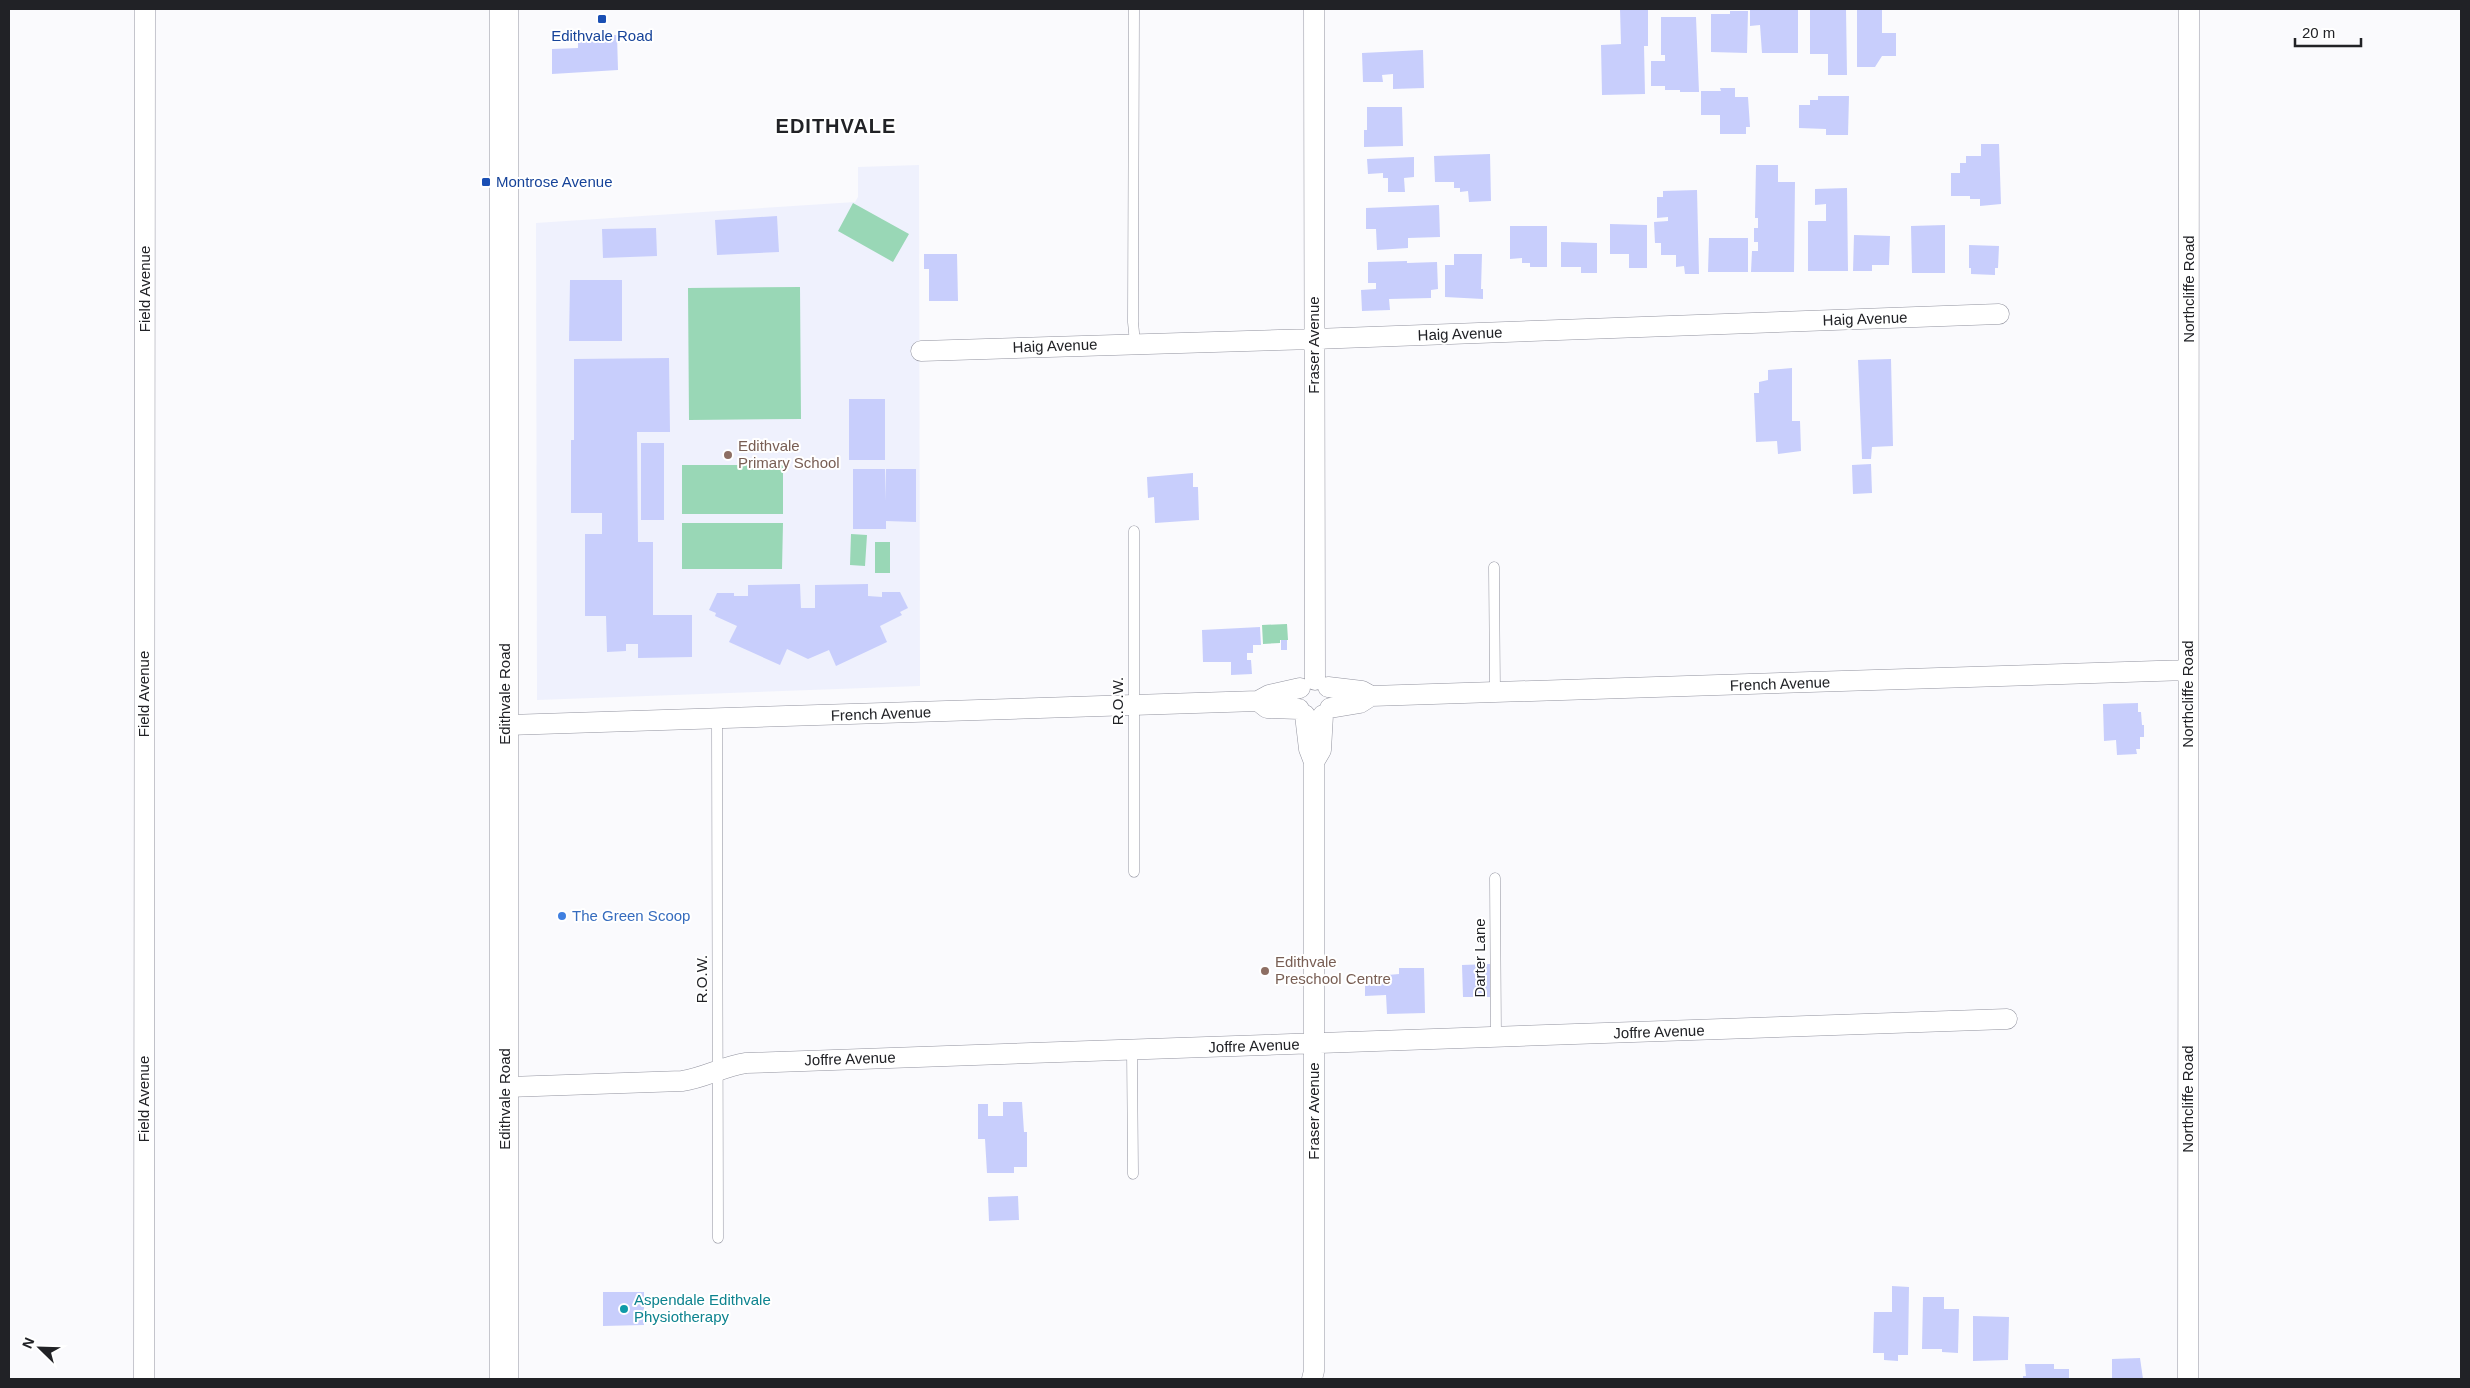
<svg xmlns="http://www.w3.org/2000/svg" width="2470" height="1388" font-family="Arial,sans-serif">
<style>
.built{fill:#eff1fd}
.green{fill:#99d7b6}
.building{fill:#c8cefc}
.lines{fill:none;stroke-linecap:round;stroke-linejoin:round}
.lane-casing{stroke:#92939f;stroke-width:11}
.street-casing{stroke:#92939f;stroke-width:21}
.highway-casing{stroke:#92939f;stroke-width:29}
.lane{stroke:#fff;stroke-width:10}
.street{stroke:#fff;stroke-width:20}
.highway{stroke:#fff;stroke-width:28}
.transit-dot{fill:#1a4fb4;stroke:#fff;stroke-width:2}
.education-dot{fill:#8d6e63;stroke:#fff;stroke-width:2}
.shop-dot{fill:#3f7fe0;stroke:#fff;stroke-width:2}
.culture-dot{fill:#0f9aa8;stroke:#fff;stroke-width:2}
.labels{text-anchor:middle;stroke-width:4;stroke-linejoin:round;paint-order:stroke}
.transit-label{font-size:15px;fill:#164399;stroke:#fff}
.street-label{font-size:15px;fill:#212226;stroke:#fff}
.education-label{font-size:15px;fill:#785e54;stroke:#fff;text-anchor:start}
.shop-label{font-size:15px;fill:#366cbe;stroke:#fff;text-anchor:start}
.culture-label{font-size:15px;fill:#0d838f;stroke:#fff;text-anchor:start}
.district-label{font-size:20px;font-weight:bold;letter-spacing:1px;fill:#212226;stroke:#fff}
</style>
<rect width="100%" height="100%" fill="#fafafd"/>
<path class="built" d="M919 165 920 686 537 700 536 223 855 202 858 197V167Z"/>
<path class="green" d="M853 203 909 234 893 262 838 231Z
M800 287 801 419 689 420 688 288Z
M682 465H783V514H682Z
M682 523H783L782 569H682Z
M851 534 867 535 865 566 850 565Z
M875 542H890V573H875Z
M1287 624 1288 640H1280V643L1263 644 1262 625Z"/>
<path class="building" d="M1620 9H1648V46H1644L1645 94 1602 95 1601 45 1621 44Z
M1750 9H1798V53H1762L1760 25 1750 26Z
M1810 9H1846L1847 75H1828V54H1810Z
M1857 9H1882V33H1896V56H1882L1875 67H1857Z
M1730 11H1748L1747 53 1711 52V14H1730Z
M1661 17H1696L1699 92H1680V90H1665V86H1651V61H1665V55H1661Z
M617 35 618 70 552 74V49L578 48V37Z
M1423 50 1424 88 1393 89V74L1382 75 1383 82H1363L1362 53Z
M1720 88H1735V97H1748L1750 127H1746V134H1720V115H1701V91H1721Z
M1818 96H1849L1848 135H1826V129L1799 128V105H1810V100H1818Z
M1367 107H1402L1403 146 1364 147V130H1367Z
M1981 144H1999L2001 204 1980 206V199H1970V196H1951V173H1960V163H1966V156H1981Z
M1490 154 1491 201 1469 202 1468 191 1460 192V188H1454V182H1435L1434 156Z
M1414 157V177L1404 178 1405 192H1388V178H1383V173L1368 174 1367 159Z
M1756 165H1778V182H1795L1794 272H1751L1752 251H1758V242H1754V228H1758V218H1755Z
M1847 188 1848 271H1808V221H1826V204L1815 205V189Z
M1697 190 1699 274H1685L1684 266 1676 267V255H1661V243H1655L1654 222 1668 221V217L1657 218V197H1663V191Z
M1439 205 1440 237 1408 238V248L1377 250 1376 229H1366V208Z
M777 216 779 252 717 255 715 220Z
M1610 224 1647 225V268H1629V254H1610Z
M1945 225V273H1912L1911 226Z
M1510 226H1547V267H1530V263H1522V258L1510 259Z
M656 228 657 256 603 258 602 229Z
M1854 235 1890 236 1889 265H1872V271H1853Z
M1709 238H1748V272H1708Z
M1561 242 1597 243V273H1581V267H1561Z
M1969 245 1999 246 1998 268H1995V275L1971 274V268H1969Z
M924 254H957L958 301H929V269H924Z
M1454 254H1482L1481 289H1483V299L1445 297V265H1454Z
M1407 261V263L1437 262 1438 289 1431 290V298L1389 299 1390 310 1362 311 1361 290 1376 289V283H1368V262Z
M570 280H622V341H569Z
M669 358 670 432H637L638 542H653V615H692V657L638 658V644H626V651L607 652 606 616H585V534H602V513H571V440H574V359Z
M1891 359 1893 446 1872 447 1871 459H1862L1858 360Z
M1792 368V421H1800L1801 451 1778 454 1777 441 1756 442 1754 393H1759V382L1768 380V370Z
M849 399H885V460H849Z
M641 443H664V520H641Z
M1871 464 1872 493 1853 494 1852 465Z
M853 469H885L886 501V469H916V522L886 521V529H853Z
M1193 473V487H1198L1199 520 1155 523 1154 497 1148 498 1147 477Z
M800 584 801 608H815V585L868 584V596L882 597V592H900L908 608 900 612 902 615 880 626 887 642 836 666 829 650 808 659 787 649 780 665 729 642 737 626 715 616 716 613 709 610 717 593H734V596H748V585Z
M1260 627 1261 645H1253V653H1247V660H1251L1252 674 1231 675V662H1203L1202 630Z
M1281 640H1287V650H1281Z
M2138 703V712H2141L2142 725H2144V737H2140V749H2136L2137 754 2117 755 2116 740 2104 741 2103 704Z
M1490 964V997H1463L1462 965Z
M1399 968H1424L1425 1013 1387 1014 1386 995 1365 996V977L1399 974Z
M1003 1102H1022L1024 1132H1027V1167H1014V1173H987L985 1139H978V1104H988V1116H1003Z
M1018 1196 1019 1220 989 1221 988 1197Z
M1892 1286 1909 1287 1908 1355H1898V1361L1884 1360V1353H1873L1874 1312H1892Z
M603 1292H644V1325L603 1326Z
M1923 1297H1944V1309H1959L1958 1353 1942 1352V1349H1922Z
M1973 1316 2009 1317 2008 1360 1973 1361Z
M2140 1358 2143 1379H2112V1359Z
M2025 1364H2054V1369H2069V1379H2023V1376H2026Z"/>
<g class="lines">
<g class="lane-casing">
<path id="lane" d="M1134 9 1133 322 1135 343
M1134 531V872
M1494 567 1495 693
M717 720 718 1238
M1495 878 1496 1038
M1132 1049 1133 1174"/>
</g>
<g class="street-casing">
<path id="street" d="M1314 9 1315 680
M921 351 1314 339 1999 314
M1328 687 1362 691 1371 696
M1258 701 1267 708 1299 709
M1330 708 1360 703 1371 696 2188 670
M1305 715 1309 749 1314 762V1371L1312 1379
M505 725 1258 701 1269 695 1300 688
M1314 762 1321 750 1323 715
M505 1087 682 1081C704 1078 724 1066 746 1063L2007 1019
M144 1379 145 9
M2188 1379 2189 9"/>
</g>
<g class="highway-casing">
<path id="highway" d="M504 9V1379"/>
</g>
<use href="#lane" class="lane"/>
<use href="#street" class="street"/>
<use href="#highway" class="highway"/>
</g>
<g class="transit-dot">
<rect x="597" y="14" width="10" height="10" rx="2.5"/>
<rect x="481" y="177" width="10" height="10" rx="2.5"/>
</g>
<g class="education-dot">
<circle cx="728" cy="455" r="5"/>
<circle cx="1265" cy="971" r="5"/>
</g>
<circle class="shop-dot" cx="562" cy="916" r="5"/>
<circle class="culture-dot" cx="624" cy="1309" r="5"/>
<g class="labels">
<g class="transit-label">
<text x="602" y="41">Edithvale Road</text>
<text x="496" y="187" text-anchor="start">Montrose Avenue</text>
</g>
<g class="street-label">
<text transform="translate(145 289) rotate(-90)" y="5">Field Avenue</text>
<text transform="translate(2189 289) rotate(-90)" y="5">Northcliffe Road</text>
<text transform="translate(1865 319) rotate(-2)" y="5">Haig Avenue</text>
<text transform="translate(1460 334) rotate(-2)" y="5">Haig Avenue</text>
<text transform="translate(1314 345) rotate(-90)" y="5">Fraser Avenue</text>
<text transform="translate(1055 346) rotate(-2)" y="5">Haig Avenue</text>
<text transform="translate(1780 684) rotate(-2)" y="5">French Avenue</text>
<text transform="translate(144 694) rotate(-90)" y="5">Field Avenue</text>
<text transform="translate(505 694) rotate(-90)" y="5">Edithvale Road</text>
<text transform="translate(2188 694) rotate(-90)" y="5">Northcliffe Road</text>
<text transform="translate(1118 701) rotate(-90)" y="5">R.O.W.</text>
<text transform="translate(881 714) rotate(-2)" y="5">French Avenue</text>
<text transform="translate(1480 958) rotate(-90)" y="5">Darter Lane</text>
<text transform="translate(702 979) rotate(-90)" y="5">R.O.W.</text>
<text transform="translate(1659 1032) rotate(-2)" y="5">Joffre Avenue</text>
<text transform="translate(1254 1046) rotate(-2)" y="5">Joffre Avenue</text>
<text transform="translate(850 1059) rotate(-2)" y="5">Joffre Avenue</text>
<text transform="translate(144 1099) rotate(-90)" y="5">Field Avenue</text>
<text transform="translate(505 1099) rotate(-90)" y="5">Edithvale Road</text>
<text transform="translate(2188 1099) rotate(-90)" y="5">Northcliffe Road</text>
<text transform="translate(1314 1111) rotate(-90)" y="5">Fraser Avenue</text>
</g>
<g class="education-label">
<text x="738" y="451">Edithvale<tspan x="738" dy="17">Primary School</tspan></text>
<text x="1275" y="967">Edithvale<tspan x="1275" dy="17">Preschool Centre</tspan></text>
</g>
<g class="shop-label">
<text x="572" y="921">The Green Scoop</text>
</g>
<g class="culture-label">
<text x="634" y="1305">Aspendale Edithvale<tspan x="634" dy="17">Physiotherapy</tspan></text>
</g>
<g class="district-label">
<text x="836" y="133">EDITHVALE</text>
</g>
</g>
<rect width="2470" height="1388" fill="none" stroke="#212226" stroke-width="20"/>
<g transform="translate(40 1348) rotate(293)" stroke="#ffffff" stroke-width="4" paint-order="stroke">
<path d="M0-4L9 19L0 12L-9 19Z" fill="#212226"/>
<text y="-8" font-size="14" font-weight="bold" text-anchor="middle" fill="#212226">N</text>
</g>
<path d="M2295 38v8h66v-8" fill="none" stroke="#212226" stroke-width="2.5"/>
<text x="2302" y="38" font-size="15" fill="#212226" stroke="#ffffff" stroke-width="4" paint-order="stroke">20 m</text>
</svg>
